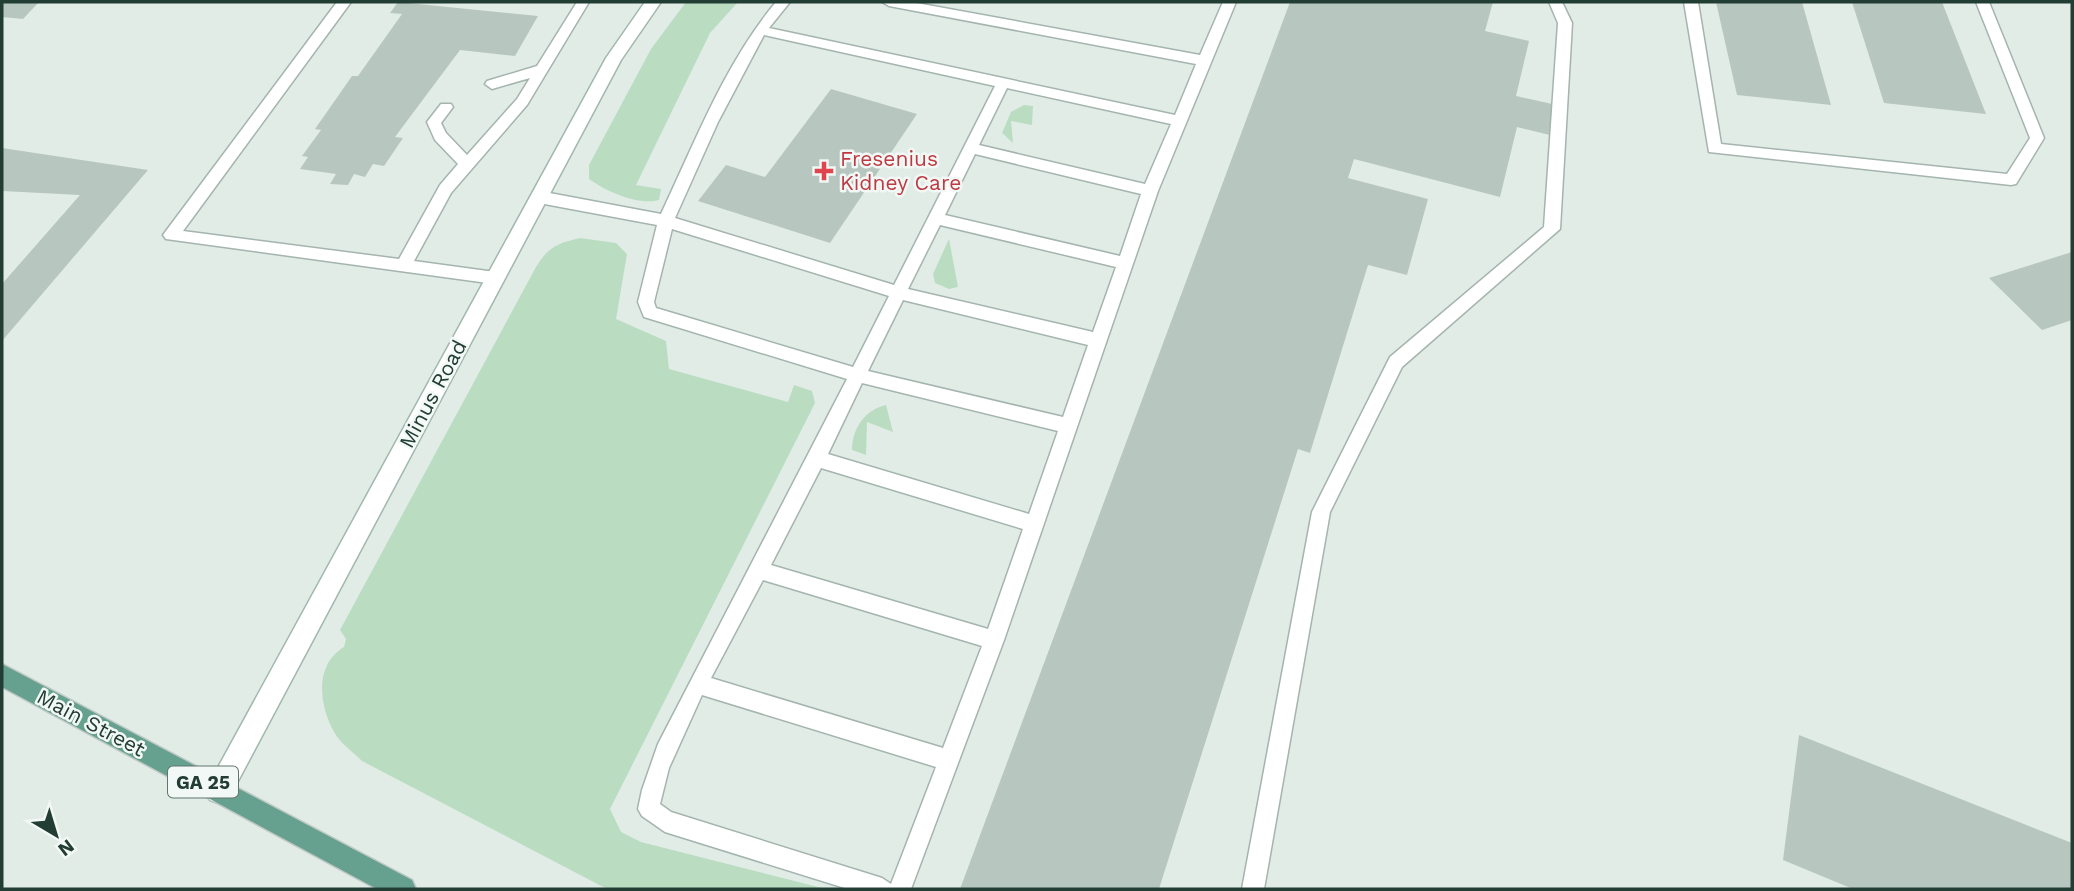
<svg xmlns="http://www.w3.org/2000/svg" width="2074" height="891" font-family="'Work Sans',sans-serif">
<style>
.green{fill:#baddc2}
.building{fill:#b7c7bf}
.lines{fill:none;stroke-linecap:round;stroke-linejoin:round}
.lane-casing{stroke:#a4b4ae;stroke-width:3}
.secondary-casing{stroke:#a0b8ae;stroke-width:3}
.primary-casing{stroke:#c1c9c6;stroke-width:3}
.lane{fill:#fff;fill-rule:evenodd}
.secondary{fill:#fff;fill-rule:evenodd}
.primary{fill:#66a18f;fill-rule:evenodd}
.health-dot{fill:#e0444e;stroke:#f2f8f5;stroke-width:2.5}
.labels{text-anchor:middle;stroke-width:5;stroke-linejoin:round;paint-order:stroke}
.shield{fill:#f2f8f5;stroke:#60756e;stroke-width:2}
.shield-label{font-size:19px;font-weight:bold;fill:#223d34}
.health-label{font-size:21px;fill:#be3a42;stroke:#f2f8f5;text-anchor:start}
.street-label{font-size:21px;fill:#223d34;stroke:#f2f8f5}
</style>
<rect width="100%" height="100%" fill="#e1ece7"/>
<path class="green" d="M686 2H738L710 33 636 185 661 189 659 200C639 206 605 191 589 179V165L651 49Z
M1024 105 1033 106 1032 125 1011 121 1013 143 1002 133 1011 112Z
M580 238 616 243 627 254 616 319 666 341 669 369 788 402 794 385 812 391 815 403 610 809 621 832 641 842 826 889H607L362 761C353 752 340 743 334 732 319 705 314 665 344 647L346 639 340 630 536 267C548 247 558 243 580 238Z
M949 239 958 287 949 289 935 283 933 274Z
M886 405 893 432 867 422 866 455 852 450C852 428 866 409 886 405Z"/>
<path class="building" d="M2 2H39L23 19 2 17Z
M398 2 538 16 515 56 460 50 395 137 403 138 384 166 373 164 365 177 354 174 348 185 330 184 336 174 300 169 308 157 302 156 321 130 315 129 352 76H358L402 14 390 13Z
M1290 2H1493L1485 31 1529 41 1516 96 1557 105 1550 135 1517 127 1500 197 1354 159 1348 178 1428 199 1407 275 1368 265 1310 453 1298 449 1159 889H960Z
M1716 2H1802L1831 105 1737 95Z
M1852 2H1942L1986 114 1884 103Z
M831 89 917 114 830 243 698 201 726 165 765 177Z
M2 148 148 170 2 341V284L80 195 2 191Z
M2072 252V320L2042 330 1989 278Z
M1799 735 2072 843V889H1853L1783 860Z"/>
<g class="lines">
<g class="lane-casing">
<path id="lane" d="M337 2H351L183 231 399 259 440 185 458 164 435 140 427 122 441 104H451L453 107 441 123 446 133 467 155 517 99 530 78 492 89 485 84 487 81 537 66 577 2H589L527 105 451 193 414 261 495 272 503 278 501 282 495 284 166 239 163 235 166 231Z
M776 2H790L769 28 1175 115 1196 64 889 6 882 2H911L1200 55 1223 2H1236L1158 191 1004 640 911 889H848L665 832 642 816 638 809 642 790 658 744 847 379 644 317 638 302 657 225 539 203 531 197 539 191 661 214C695 142 725 63 776 2ZM764 35 995 86 894 285 675 218 718 122ZM1007 88 1171 124 1145 184 979 145ZM975 154 1141 194 1120 256 945 215ZM940 225 1116 267 1093 332 908 289ZM672 229 889 296 853 367 656 308 654 302ZM903 300 1088 345 1063 417 868 371ZM862 383 1058 431 1029 514 828 454ZM821 468 1023 529 988 629 771 565ZM763 580 982 646 943 748 711 678ZM702 695 936 767 891 884 882 878 671 812 660 804 669 768Z
M1549 2H1562L1572 23 1560 229 1402 367 1330 512 1264 889H1242L1312 512 1390 357 1544 227 1558 23Z
M1684 2H1698L1721 144 2007 174 2030 138 1976 2H1989L2044 138 2016 184 2011 185 1709 152Z"/>
</g>
<g class="secondary-casing">
<path id="secondary" d="M645 2H661L621 60 228 800 219 803 210 800 207 791 210 782 606 58Z"/>
</g>
<g class="primary-casing">
<path id="primary" d="M2 664 412 880 416 889H377L2 687Z"/>
</g>
<use href="#lane" class="lane"/>
<use href="#secondary" class="secondary"/>
<use href="#primary" class="primary"/>
</g>
<path class="health-dot" d="M820.5 160.5h7v7h7v7h-7v7h-7v-7h-7v-7h7z"/>
<g class="labels">
<rect class="shield" x="168" y="766.5" width="70" height="31" rx="5"/>
<g class="shield-label">
<text x="203" y="789">GA 25</text>
</g>
<g class="health-label">
<text x="840" y="166">Fresenius<tspan x="840" dy="24">Kidney Care</tspan></text>
</g>
<g class="street-label">
<text transform="translate(433 394) rotate(-62)" y="7">Minus Road</text>
<text transform="translate(91 723) rotate(28)" y="7">Main Street</text>
</g>
</g>
<rect width="2074" height="891" fill="none" stroke="#223d34" stroke-width="7"/>
<g transform="translate(56 835) rotate(142)" stroke="#f2f8f5" stroke-width="5" paint-order="stroke">
<path d="M0-5L12 26L0 18L-12 26Z" fill="#223d34"/>
<text y="-10" font-size="19" font-weight="bold" text-anchor="middle" fill="#223d34">N</text>
</g>
</svg>
